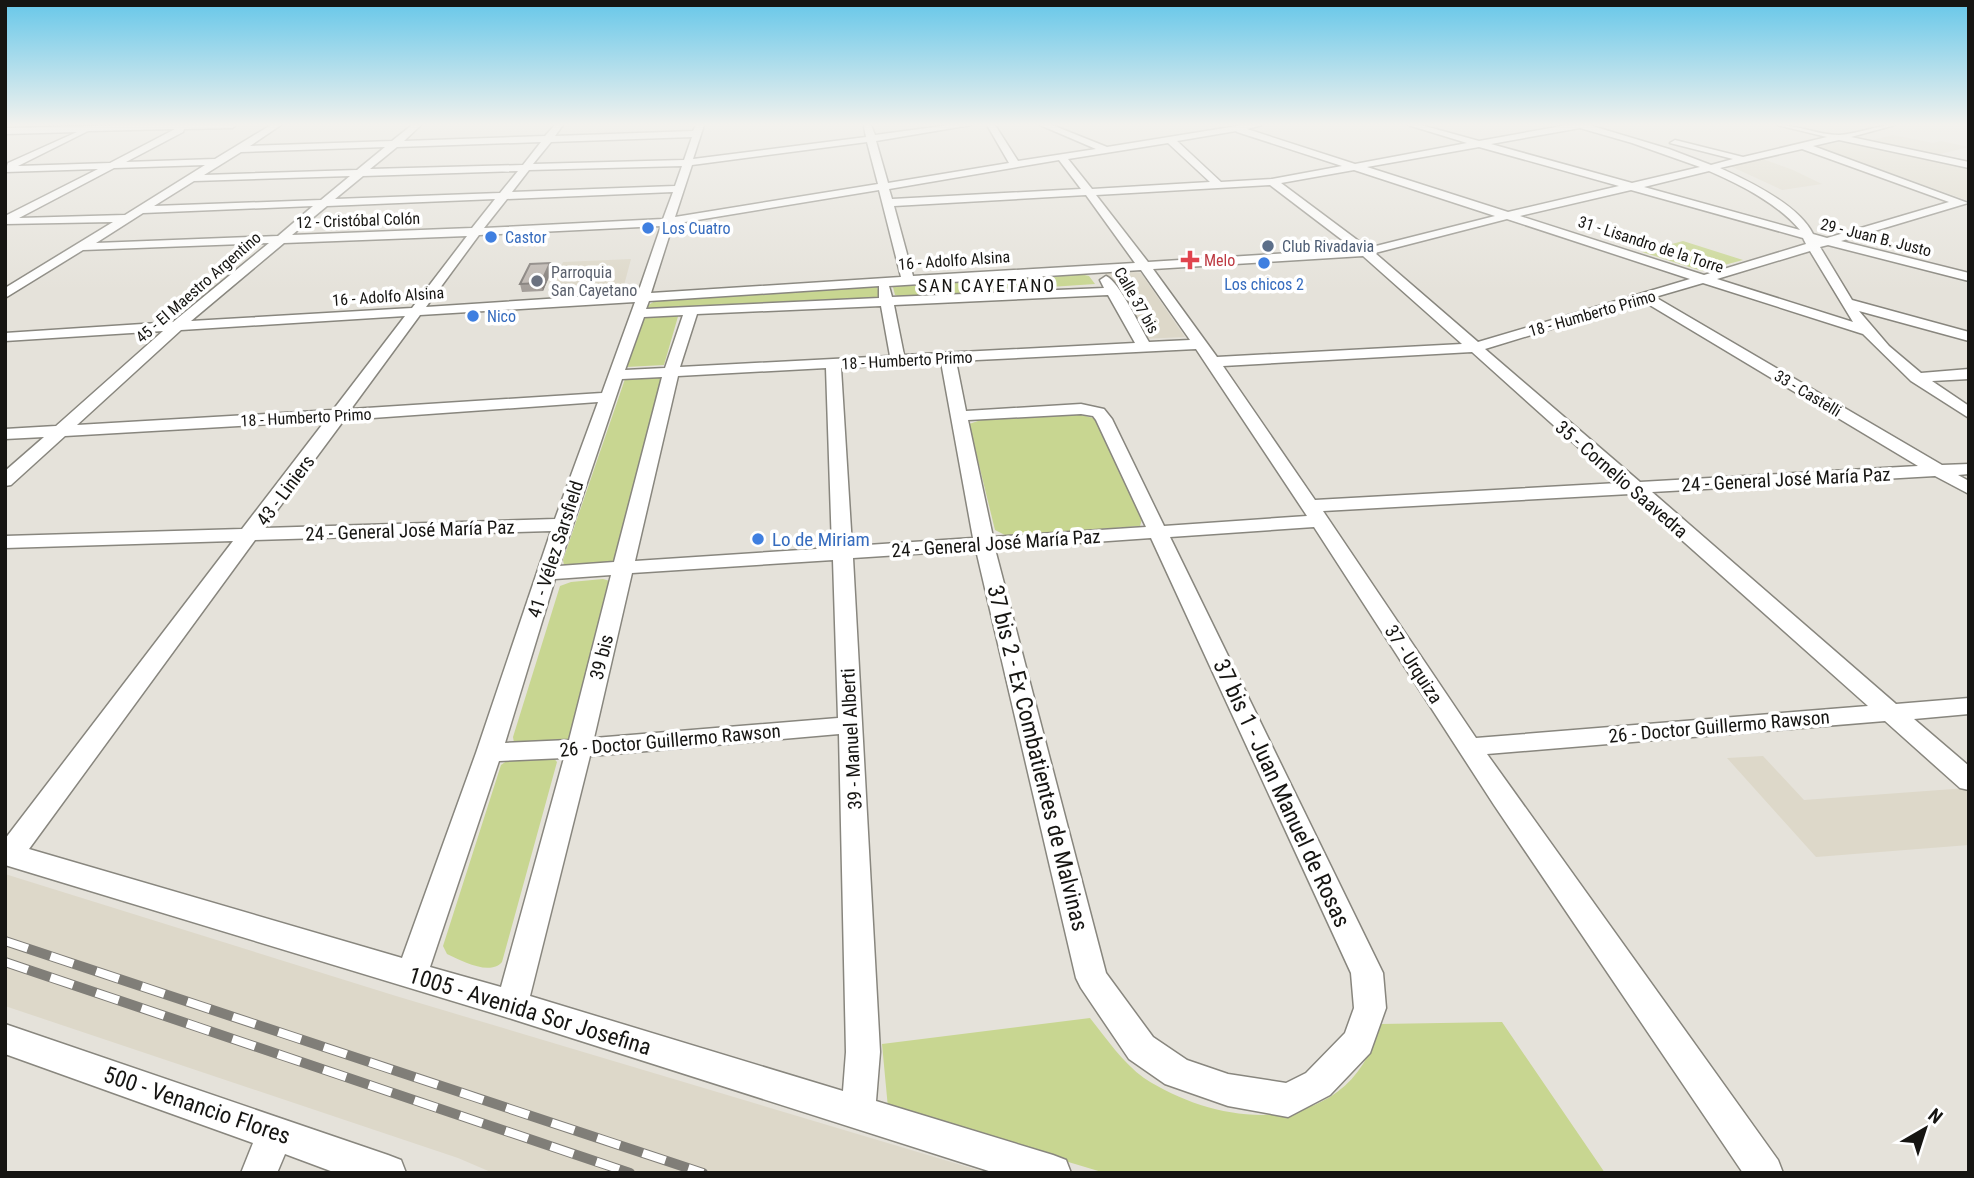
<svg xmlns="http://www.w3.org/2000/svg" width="1974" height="1178" font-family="'Roboto Condensed',sans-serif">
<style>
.built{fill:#ddd8c9}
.green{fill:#c8d691}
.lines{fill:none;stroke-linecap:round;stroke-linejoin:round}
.minor-casing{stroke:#88867e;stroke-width:3}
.minor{fill:#fff;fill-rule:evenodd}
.rail-casing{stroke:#807e78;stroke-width:10}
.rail{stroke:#fff;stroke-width:8;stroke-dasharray:24;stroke-linecap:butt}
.wall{fill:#a49e99}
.shaded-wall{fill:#86817d}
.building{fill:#bfb8b2;stroke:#86817d;stroke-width:2}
.shop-dot{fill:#3f7fe0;stroke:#fff;stroke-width:2.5}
.service-dot{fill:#5c6f8a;stroke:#fff;stroke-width:2.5}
.health-dot{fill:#e0444e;stroke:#fff;stroke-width:2.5}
.worship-dot{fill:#6b7280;stroke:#fff;stroke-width:2.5}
.labels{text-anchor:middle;stroke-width:7;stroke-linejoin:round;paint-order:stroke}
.far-street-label{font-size:16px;fill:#161512;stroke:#fff}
.far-shop-label{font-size:16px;fill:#366cbe;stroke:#fff;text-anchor:start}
.far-service-label{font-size:16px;fill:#4e5e75;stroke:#fff;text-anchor:start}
.far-health-label{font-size:16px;fill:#be3a42;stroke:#fff;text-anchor:start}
.far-worship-label{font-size:16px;fill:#5b616d;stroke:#fff;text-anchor:start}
.far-neighbourhood-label{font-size:18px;letter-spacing:2px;fill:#161512;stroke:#fff}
.street-label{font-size:19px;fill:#161512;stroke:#fff}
.shop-label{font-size:19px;fill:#366cbe;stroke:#fff;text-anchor:start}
.near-street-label{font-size:23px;fill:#161512;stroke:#fff}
</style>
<rect width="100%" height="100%" fill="#e5e2da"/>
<path class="built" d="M1893 135 1933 143 1941 141 1969 147 1936 155 1868 141Z
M1847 140 1969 167V201L1817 147Z
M1760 158 1793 170 1822 184 1782 190 1728 165Z
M631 259 623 289 550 293 563 262Z
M1135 272 1141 273 1185 337 1142 339 1105 273Z
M1763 756 1804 800 1967 788 1969 845 1816 857 1727 758Z
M5 874 396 996 988 1173H493L458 1158 5 1006Z"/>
<path class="green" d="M1683 241 1743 260 1702 271 1642 252Z
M1080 274 1089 276 1095 284 901 297 895 295 893 287 900 284Z
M870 286 877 287 880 297 650 309 645 307 655 301Z
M679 313 664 365 626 367 642 315Z
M663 376 614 564 568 567 564 565 563 560 625 379Z
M1077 414 1097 419 1143 516 1140 526 1007 536 995 530 969 424 981 420Z
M603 579 610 581 569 741 514 743 513 737 560 586 571 582Z
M552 756 557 762 502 962C490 976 462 961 447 954L443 946 501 765 508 760Z
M1090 1018C1106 1038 1123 1063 1144 1078 1225 1131 1351 1138 1380 1024L1502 1022 1605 1173H1105L888 1108 882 1044Z"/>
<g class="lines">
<g class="minor-casing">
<path id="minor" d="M137 125H236L232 128 184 129 183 132 126 162 215 159 271 125H281L250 146 392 141 412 125H421L404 141 545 136 555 125H563L555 136 693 131 696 125H704L693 159 866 137 864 127 866 125H871L875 135 949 125H971L876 141 888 183 1009 163 987 125H995L1018 161 1096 149 1040 125H1052L1107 147 1243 125H1262L1247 129 1355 164 1467 143 1408 125H1421L1479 141 1567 125H1589L1669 149 1711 165 1733 159 1670 143 1675 140 1743 157 1827 137 1777 125C1798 125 1818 135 1839 135 1858 134 1876 125 1895 125L1851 137 1969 162V168L1839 140 1813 146 1968 203 1841 241 1969 273V281L1828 245 1820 247 1852 300 1969 332V341L1859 311 1889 346 1921 373 1969 369V379L1932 381 1969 406V418L1911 381 1863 334 1703 283 1655 297 1942 465 1969 464V474L1958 475 1969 481V494L1935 476 1652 492 1896 704 1969 698V714L1914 719 1969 766V790L1960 788 1885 721 1487 754 1778 1160 1783 1173H1743L1494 805 1314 527 1170 537 1383 973 1386 1008 1370 1053 1330 1095 1288 1117 1228 1106 1165 1084 1129 1059 1081 988 1076 978 976 550 853 558 880 1052 876 1101 1053 1155 1066 1160 1071 1173H995L512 1019 5 865V839L233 541 5 548V536L242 529 325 421 65 436 11 485 5 486V471L44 437 5 439V429L56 426 163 331 5 341V333L173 322 269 243 83 250 5 298V288L113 222 5 224V216L98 169 5 172 8 163 77 132 5 134V128ZM1580 128 1632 143 1700 167 1632 183 1491 144ZM175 129 110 163 18 166 88 131ZM1236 131 1237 132 1342 166 1272 179 1221 182 1177 141ZM692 137 684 160 533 164 551 142ZM541 142 523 165 370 169 397 147ZM867 142 878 184 675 217 692 165ZM1168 143 1210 182 1092 189 1068 159ZM385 147 357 170 204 175 241 152ZM1479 147 1619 186 1508 212 1367 167ZM1802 149 1949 202 1827 238 1813 234C1799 205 1749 181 1720 168ZM1059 160 1081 189 892 199 889 189ZM205 165 125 215 19 218 114 168ZM682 166 675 186 512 192 529 170ZM1354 170 1495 216 1368 248 1281 183ZM518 171 500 193 335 199 363 176ZM1709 171C1741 185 1777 203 1800 230L1644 187ZM350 176 321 200 154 206 194 181ZM1270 185 1354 249 1148 262 1096 195ZM879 190 901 277 651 293 673 224ZM1631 190 1803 238 1806 244 1704 275 1520 216ZM673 192 663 219 484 228 507 199ZM1086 195 1135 263 913 276 894 206ZM495 199 472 228 292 235 327 206ZM313 206 278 236 96 243 143 213ZM1507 219 1690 279 1478 342 1375 253ZM661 226 638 293 426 307 479 235ZM467 236 412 308 191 321 284 243ZM1810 251 1853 322 1717 279ZM1363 256 1462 344 1217 357 1153 269ZM1141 270 1190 340 1149 342C1140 327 1119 281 1106 276L1100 280 1104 288 892 297 889 286ZM879 286V298L646 309 649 301ZM1108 295 1135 343 904 355 894 305ZM1643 301 1918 466 1640 482 1485 349ZM635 302 602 393 351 409 420 315ZM881 306 890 356 680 367 697 314ZM683 315 665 368 625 370 644 317ZM405 316 333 410 77 425 181 330ZM1196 349 1307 516 1164 526 1112 419 1104 409 1081 404 966 411 956 361ZM1472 352 1618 483 1315 500 1223 366ZM941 362 973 538 852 546 841 368ZM826 368 832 548 635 561 678 376ZM662 377 614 562 559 566 622 379ZM598 402 555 519 264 528 344 420ZM1081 414 1093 416 1096 420 1146 527 993 537 968 420ZM1630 494 1868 706 1476 738 1323 511ZM551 531 476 753 402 958 29 849 255 540ZM1151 538 1351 973 1354 1008 1345 1033 1306 1073 1286 1083 1228 1074 1187 1060 1153 1037 1106 973 995 549ZM833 560 838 718 594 738 632 573ZM611 575 569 740 505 743 555 579ZM839 734 846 1052 843 1091 530 996 590 756ZM564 758 501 987 430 967 499 761Z
M5 1024 388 1155 401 1160 406 1173H336L285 1154 277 1173H241L253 1143 5 1054Z"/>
</g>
<use href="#minor" class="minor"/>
<g class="rail-casing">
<path id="rail" d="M5 941 703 1173
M5 962 630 1173"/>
</g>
<use href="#rail" class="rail"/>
</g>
<path class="wall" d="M550 263 552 270 543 291 522 292 520 284Z"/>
<path class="shaded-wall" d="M550 263 552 270 543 291 541 283Z"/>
<path class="building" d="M550 263 541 283 520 284 530 264Z"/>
<linearGradient id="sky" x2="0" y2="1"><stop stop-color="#66c7e9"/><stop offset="0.43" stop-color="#f3f2ee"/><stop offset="1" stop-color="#f3f2ee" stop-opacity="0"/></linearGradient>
<rect width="1974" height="290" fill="url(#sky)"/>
<g class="shop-dot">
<circle cx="648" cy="228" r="7"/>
<circle cx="491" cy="237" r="7"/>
<circle cx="1264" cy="263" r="7"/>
<circle cx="473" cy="316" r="7"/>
<circle cx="758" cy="539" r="7"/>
</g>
<circle class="service-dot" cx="1268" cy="246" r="7"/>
<path class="health-dot" d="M1186.5 249.5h7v7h7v7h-7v7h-7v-7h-7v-7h7z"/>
<circle class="worship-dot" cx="537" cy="281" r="7"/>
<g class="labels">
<g class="far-street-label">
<text transform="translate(358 220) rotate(-2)" y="6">12 - Cristóbal Colón</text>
<text transform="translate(1876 237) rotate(14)" y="6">29 - Juan B. Justo</text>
<text transform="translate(1651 244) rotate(18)" y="6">31 - Lisandro de la Torre</text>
<text transform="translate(954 260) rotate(-4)" y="6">16 - Adolfo Alsina</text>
<text transform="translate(198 287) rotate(-41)" y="6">45 - El Maestro Argentino</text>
<text transform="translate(388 296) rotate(-4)" y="6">16 - Adolfo Alsina</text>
<text transform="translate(1137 300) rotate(60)" y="6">Calle 37 bis</text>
<text transform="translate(1592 313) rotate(-16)" y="6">18 - Humberto Primo</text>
<text transform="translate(907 360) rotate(-3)" y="6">18 - Humberto Primo</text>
<text transform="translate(1808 393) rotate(31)" y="6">33 - Castelli</text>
<text transform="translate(306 417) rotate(-3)" y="6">18 - Humberto Primo</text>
</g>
<g class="far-shop-label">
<text x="662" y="234">Los Cuatro</text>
<text x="505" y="243">Castor</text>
<text x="1264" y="290" text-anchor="middle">Los chicos 2</text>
<text x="487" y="322">Nico</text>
</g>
<g class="far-service-label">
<text x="1282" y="252">Club Rivadavia</text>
</g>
<g class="far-health-label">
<text x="1204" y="266">Melo</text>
</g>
<g class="far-worship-label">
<text x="551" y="278">Parroquia<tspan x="551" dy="18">San Cayetano</tspan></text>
</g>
<g class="far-neighbourhood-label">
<text x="987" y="292">SAN CAYETANO</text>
</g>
<g class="street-label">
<text transform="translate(1622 479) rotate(41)" y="7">35 - Cornelio Saavedra</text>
<text transform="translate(1786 479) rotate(-3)" y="7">24 - General José María Paz</text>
<text transform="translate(285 490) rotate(-53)" y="7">43 - Liniers</text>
<text transform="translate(410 530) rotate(-2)" y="7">24 - General José María Paz</text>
<text transform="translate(996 543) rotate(-4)" y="7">24 - General José María Paz</text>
<text transform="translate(555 549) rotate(-72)" y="7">41 - Vélez Sarsfield</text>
<text transform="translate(601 657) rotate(-76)" y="7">39 bis</text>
<text transform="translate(1414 664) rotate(57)" y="7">37 - Urquiza</text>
<text transform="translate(1719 726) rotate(-5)" y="7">26 - Doctor Guillermo Rawson</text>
<text transform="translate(851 739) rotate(-93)" y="7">39 - Manuel Alberti</text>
<text transform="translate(670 740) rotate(-5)" y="7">26 - Doctor Guillermo Rawson</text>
</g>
<g class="shop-label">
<text x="772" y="546">Lo de Miriam</text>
</g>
<g class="near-street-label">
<text transform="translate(1038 758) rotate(76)" y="8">37 bis 2 - Ex Combatientes de Malvinas</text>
<text transform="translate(1282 793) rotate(65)" y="8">37 bis 1 - Juan Manuel de Rosas</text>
<text transform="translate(530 1011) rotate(17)" y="8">1005 - Avenida Sor Josefina</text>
<text transform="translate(197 1105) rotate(19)" y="8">500 - Venancio Flores</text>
</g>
</g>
<rect width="1974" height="1178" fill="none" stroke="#161512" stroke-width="14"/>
<g transform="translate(1925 1129) rotate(39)" stroke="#ffffff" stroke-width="5" paint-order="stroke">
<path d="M0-5L12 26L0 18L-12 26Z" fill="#161512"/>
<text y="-10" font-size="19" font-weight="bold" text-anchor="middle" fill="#161512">N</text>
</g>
</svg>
